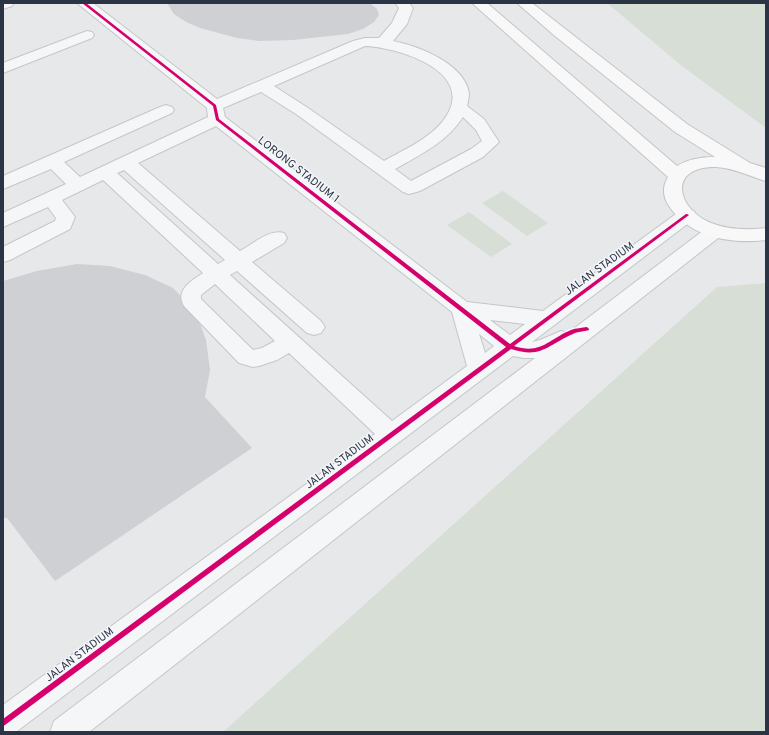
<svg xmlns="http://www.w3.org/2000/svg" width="769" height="735" font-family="Overpass,sans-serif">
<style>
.green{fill:#d6ded6}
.building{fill:#ced0d3}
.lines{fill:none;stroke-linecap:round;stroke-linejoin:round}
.minor-casing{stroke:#c4c6c8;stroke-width:2}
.major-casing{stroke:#c2c5c8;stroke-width:2}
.minor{fill:#f5f6f7;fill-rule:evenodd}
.major{fill:#f8f8f8;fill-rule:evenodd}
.cycleway-casing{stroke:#f4f6f9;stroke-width:3}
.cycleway{fill:#d6006c;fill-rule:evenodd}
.labels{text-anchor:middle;stroke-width:3;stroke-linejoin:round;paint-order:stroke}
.street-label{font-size:11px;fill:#2b3445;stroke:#f4f6f9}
</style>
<rect width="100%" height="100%" fill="#e6e8ea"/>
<path class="green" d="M607 3H766V128L682 66Z
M503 191 548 223 527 236 482 203Z
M469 212 512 244 491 257 447 225Z
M766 283V732H223L717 287Z"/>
<path class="building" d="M167 3H370L377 9 379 15 374 22 363 29 348 34 293 40 259 41 237 38 200 28 186 22 174 14Z
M77 264 110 266 145 275 173 288 196 312 206 340 210 370 205 397 252 448 55 581 7 518H3V281L37 271Z"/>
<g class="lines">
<g class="minor-casing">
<path id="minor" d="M3 3H14L12 6 3 9Z
M77 3H93L217 99 353 41 365 38H379L392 23 399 8 395 3H409L413 8 407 24 393 41C418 46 464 63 469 93 469 97 468 102 467 106L484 119 499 142 483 157 420 191 409 194 403 192 296 114 261 92 223 108 225 117 467 302 543 311 680 211 687 209 694 211 696 215 694 219 532 342 540 340 561 331 568 333 708 227 715 225 722 227 724 231 722 235 89 732H50L54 721 535 358H523L513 356 16 732H3V705L375 434 289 353 277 360 259 366 253 367 239 363 184 306C175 290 191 281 203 273L103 180 62 200 75 217 70 229 10 260 3 262V247L55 221 56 218 48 207 3 227V213L66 184 51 169 3 189V176L160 107 166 105 172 107 174 110 172 113 64 162 80 177 208 117 207 108ZM365 46C396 47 474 70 447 115 434 137 405 149 384 161L308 108 274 86ZM463 117 476 130 482 141 471 149 411 181 395 169C420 155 447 142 463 117ZM216 126 452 312 467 366 392 421 230 275 237 271 307 333 314 335 321 333 325 327 321 321 252 262 284 243 287 238 284 233C269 229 253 244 240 251L138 163ZM124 170 225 260 218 264 117 173ZM215 284 275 341 262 348 253 350 201 299V295ZM490 320 525 324 510 335ZM479 334 494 346 485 353Z
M87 31 92 32 94 35 92 38 3 73V63Z"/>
</g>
<g class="major-casing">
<path id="major" d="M472 3H487L677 166C688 159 702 157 715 157L675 132 555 36 517 3H532L687 124 750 163 766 168V181C749 176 734 168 716 167 668 166 675 208 711 223 729 230 748 230 766 228V240C731 244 690 238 669 206 663 197 662 187 668 177Z"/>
</g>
<use href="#minor" class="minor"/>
<use href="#major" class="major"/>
<g class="cycleway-casing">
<path id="cycleway" d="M82 3H86L216 105 219 119 510 344 686 214H687L689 215 514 346C541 355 549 339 571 330 576 328 582 328 587 327L589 329V330C584 332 578 331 573 334 547 345 542 359 511 349L5 725 3 726V719L506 347 216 120 213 106Z"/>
</g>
<use href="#cycleway" class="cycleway"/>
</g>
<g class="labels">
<g class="street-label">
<text transform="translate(299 169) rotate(38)" y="4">LORONG STADIUM 1</text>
<text transform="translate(599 268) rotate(-36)" y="4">JALAN STADIUM</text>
<text transform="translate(339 461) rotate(-37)" y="4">JALAN STADIUM</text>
<text transform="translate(79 654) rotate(-37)" y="4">JALAN STADIUM</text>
</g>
</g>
<rect width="769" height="735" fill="none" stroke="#2b3445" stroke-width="8"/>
</svg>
